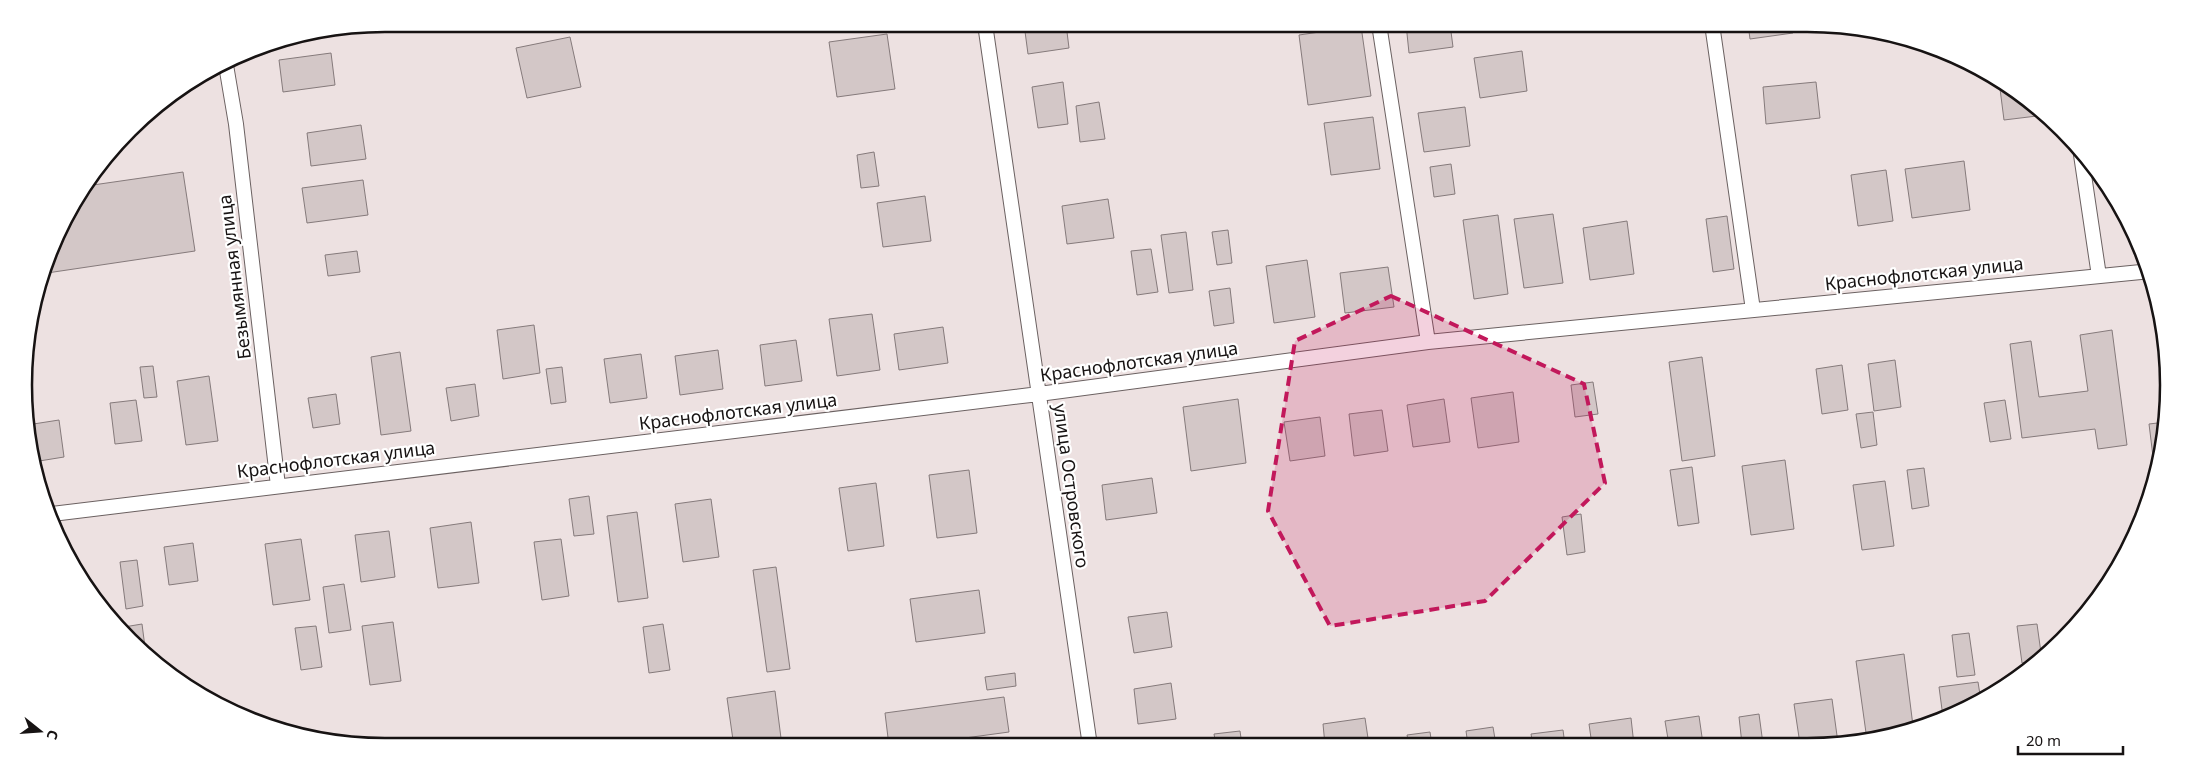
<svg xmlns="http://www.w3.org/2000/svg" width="2193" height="771" font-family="'Noto Sans',sans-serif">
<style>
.building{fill:#d3c7c7;stroke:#857a7b}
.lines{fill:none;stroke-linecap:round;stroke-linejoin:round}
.lane-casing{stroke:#6b6161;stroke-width:16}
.lane{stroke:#fff;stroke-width:14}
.marked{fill:#c2185b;fill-opacity:0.2;stroke:#c2185b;stroke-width:4;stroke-dasharray:10 6;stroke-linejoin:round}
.labels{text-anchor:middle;stroke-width:4.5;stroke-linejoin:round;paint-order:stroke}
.street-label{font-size:18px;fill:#171313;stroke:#fff}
.rim{fill:none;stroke:#171313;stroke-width:2.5}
</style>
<rect width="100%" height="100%" fill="#ede1e1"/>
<path class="building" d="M1024 24H1066L1069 48 1028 54Z
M1406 24H1450L1453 47 1409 53Z
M1748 24H1792L1793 33 1750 39Z
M1361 26 1371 96 1308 105 1299 35Z
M887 34 895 89 837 97 829 42Z
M570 37 581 87 527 98 516 48Z
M1522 51 1527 91 1480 98 1474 58Z
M331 53 335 85 283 92 279 60Z
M1999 81 2027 98 2045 115 2004 120Z
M1063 82 1068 124 1038 128 1032 87Z
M1816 82 1820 118 1766 124 1763 87Z
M1099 102 1105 139 1080 142 1076 106Z
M1465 107 1470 146 1424 152 1418 113Z
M1373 117 1380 169 1331 175 1324 123Z
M361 125 366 159 311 166 307 133Z
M874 152 879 186 861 188 857 155Z
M1964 161 1970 210 1912 218 1905 169Z
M1451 164 1455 194 1434 197 1430 167Z
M1886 170 1893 221 1858 226 1851 175Z
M183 172 195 251 47 273 61 225 86 186Z
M363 180 368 215 307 223 302 188Z
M925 196 931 241 883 247 877 203Z
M1108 199 1114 238 1067 244 1062 206Z
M1553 214 1563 283 1524 288 1514 219Z
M1498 215 1508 294 1474 299 1463 220Z
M1727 216 1734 269 1713 272 1706 219Z
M1627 221 1634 274 1590 280 1583 228Z
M1228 230 1232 263 1217 265 1212 232Z
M1186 232 1193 290 1169 293 1161 235Z
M1151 249 1158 292 1137 295 1131 251Z
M357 251 360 272 328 276 325 255Z
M1307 260 1315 317 1274 323 1266 266Z
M1388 267 1394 307 1345 313 1340 273Z
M1230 288 1234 323 1214 326 1209 291Z
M872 314 880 370 837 376 829 319Z
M534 325 540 373 503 379 497 330Z
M943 327 948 363 899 370 894 334Z
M2112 330 2127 445 2098 449 2095 429 2022 438 2010 344 2031 341 2039 397 2088 391 2080 335Z
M796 340 802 381 765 386 760 345Z
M718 350 723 389 680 395 675 356Z
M400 352 411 431 381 435 371 357Z
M641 354 647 398 610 403 604 359Z
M1702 357 1715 456 1682 461 1669 362Z
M1895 360 1901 407 1874 411 1868 364Z
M1842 365 1848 410 1822 414 1816 369Z
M153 366 157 397 144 398 140 367Z
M562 367 566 402 551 404 546 369Z
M209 376 218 441 186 445 177 381Z
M1593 382 1598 414 1575 417 1571 385Z
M475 384 479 416 451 421 446 388Z
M1513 392 1519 442 1478 448 1471 398Z
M336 394 340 424 313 428 308 398Z
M1238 399 1246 463 1191 471 1183 407Z
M1444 399 1450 442 1413 447 1407 405Z
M136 400 142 441 115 444 110 403Z
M2005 400 2011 439 1990 442 1984 403Z
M1382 410 1388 451 1354 456 1349 414Z
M1873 412 1877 445 1861 448 1856 414Z
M1320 417 1325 456 1290 461 1284 422Z
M59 420 64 457 33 462 27 425Z
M2166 422 2157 479 2156 481 2149 424Z
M1785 460 1794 529 1751 535 1742 466Z
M1692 467 1699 523 1678 526 1670 470Z
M1924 468 1929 506 1912 509 1907 470Z
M969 470 977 533 937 538 929 475Z
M1152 478 1157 513 1106 520 1102 485Z
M1885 481 1894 546 1862 550 1853 485Z
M876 483 884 546 848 551 839 488Z
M589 496 594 534 574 536 569 499Z
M711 499 719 557 683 562 675 504Z
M637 512 648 598 618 602 607 516Z
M1581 514 1585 552 1567 555 1562 517Z
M471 522 479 583 438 588 430 528Z
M389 531 395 577 361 582 355 535Z
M301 539 310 600 273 605 265 544Z
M561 539 569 596 542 600 534 542Z
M193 543 198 581 169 585 164 547Z
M137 560 143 606 126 609 120 562Z
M776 567 790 669 767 672 753 570Z
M344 584 351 630 329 633 323 587Z
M979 590 985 633 916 642 910 599Z
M1167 612 1172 647 1134 653 1128 617Z
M393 622 401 681 370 685 362 626Z
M142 624 146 655 130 641 118 628Z
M663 624 670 670 649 673 643 627Z
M2037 624 2042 660 2022 663 2017 626Z
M316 626 322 667 301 670 295 628Z
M1969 633 1975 675 1957 677 1952 635Z
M1904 654 1913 726 1867 740 1856 661Z
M1015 673 1016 686 987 690 985 677Z
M1978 682 1981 701 1967 710 1943 717 1939 687Z
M1171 683 1176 719 1138 724 1134 689Z
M775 691 782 746 734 747 727 698Z
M1004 697 1009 732 906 746H889L885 713Z
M1832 699 1838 743 1800 744 1794 704Z
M1759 714 1763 744H1742L1739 717Z
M1699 716 1703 744 1669 745 1665 721Z
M1365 718 1369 745H1325L1323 724Z
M1631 718 1634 745H1592L1589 724Z
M1493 727 1496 745H1468L1466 731Z
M1563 730 1565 745H1533L1531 734Z
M1240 731 1242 745H1216L1214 734Z
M1430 732 1432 745H1409L1407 735Z"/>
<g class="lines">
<g class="lane-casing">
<path id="lane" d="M985 24 1090 746
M1379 24 1428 342
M1712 24 1753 310
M226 65 236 124 278 486
M2080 148 2099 276
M52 514 1039 394 1428 342 2151 271"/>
</g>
<use href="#lane" class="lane"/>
</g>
<path class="marked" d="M1391 296 1584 384 1605 483 1485 601 1330 626 1268 511 1295 341Z"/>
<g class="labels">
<g class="street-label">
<text transform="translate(1924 274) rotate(-6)" y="6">Краснофлотская улица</text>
<text transform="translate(235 277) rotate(-97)" y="6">Безымянная улица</text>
<text transform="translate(1139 362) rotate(-8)" y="6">Краснофлотская улица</text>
<text transform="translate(738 412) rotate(-7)" y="6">Краснофлотская улица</text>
<text transform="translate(336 460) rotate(-7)" y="6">Краснофлотская улица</text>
<text transform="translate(1071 486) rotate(82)" y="6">улица Островского</text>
</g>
</g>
<path d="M0 0H2193V771H0ZM385 32H1807A353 353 0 0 1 2160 385V385A353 353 0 0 1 1807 738H385A353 353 0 0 1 32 385V385A353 353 0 0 1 385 32Z" fill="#fff" fill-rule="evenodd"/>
<path class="rim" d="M385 32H1807A353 353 0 0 1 2160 385V385A353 353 0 0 1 1807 738H385A353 353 0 0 1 32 385V385A353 353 0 0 1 385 32Z"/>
<g transform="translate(40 731) rotate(107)" stroke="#ffffff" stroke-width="4" paint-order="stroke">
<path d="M0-4L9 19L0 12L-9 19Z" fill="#171313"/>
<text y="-8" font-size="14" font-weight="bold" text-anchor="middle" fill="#171313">С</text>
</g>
<path d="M2018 746v8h105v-8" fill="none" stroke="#171313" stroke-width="2.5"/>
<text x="2026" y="746" font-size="15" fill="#171313" stroke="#ffffff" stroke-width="4" paint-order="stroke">20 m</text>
</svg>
